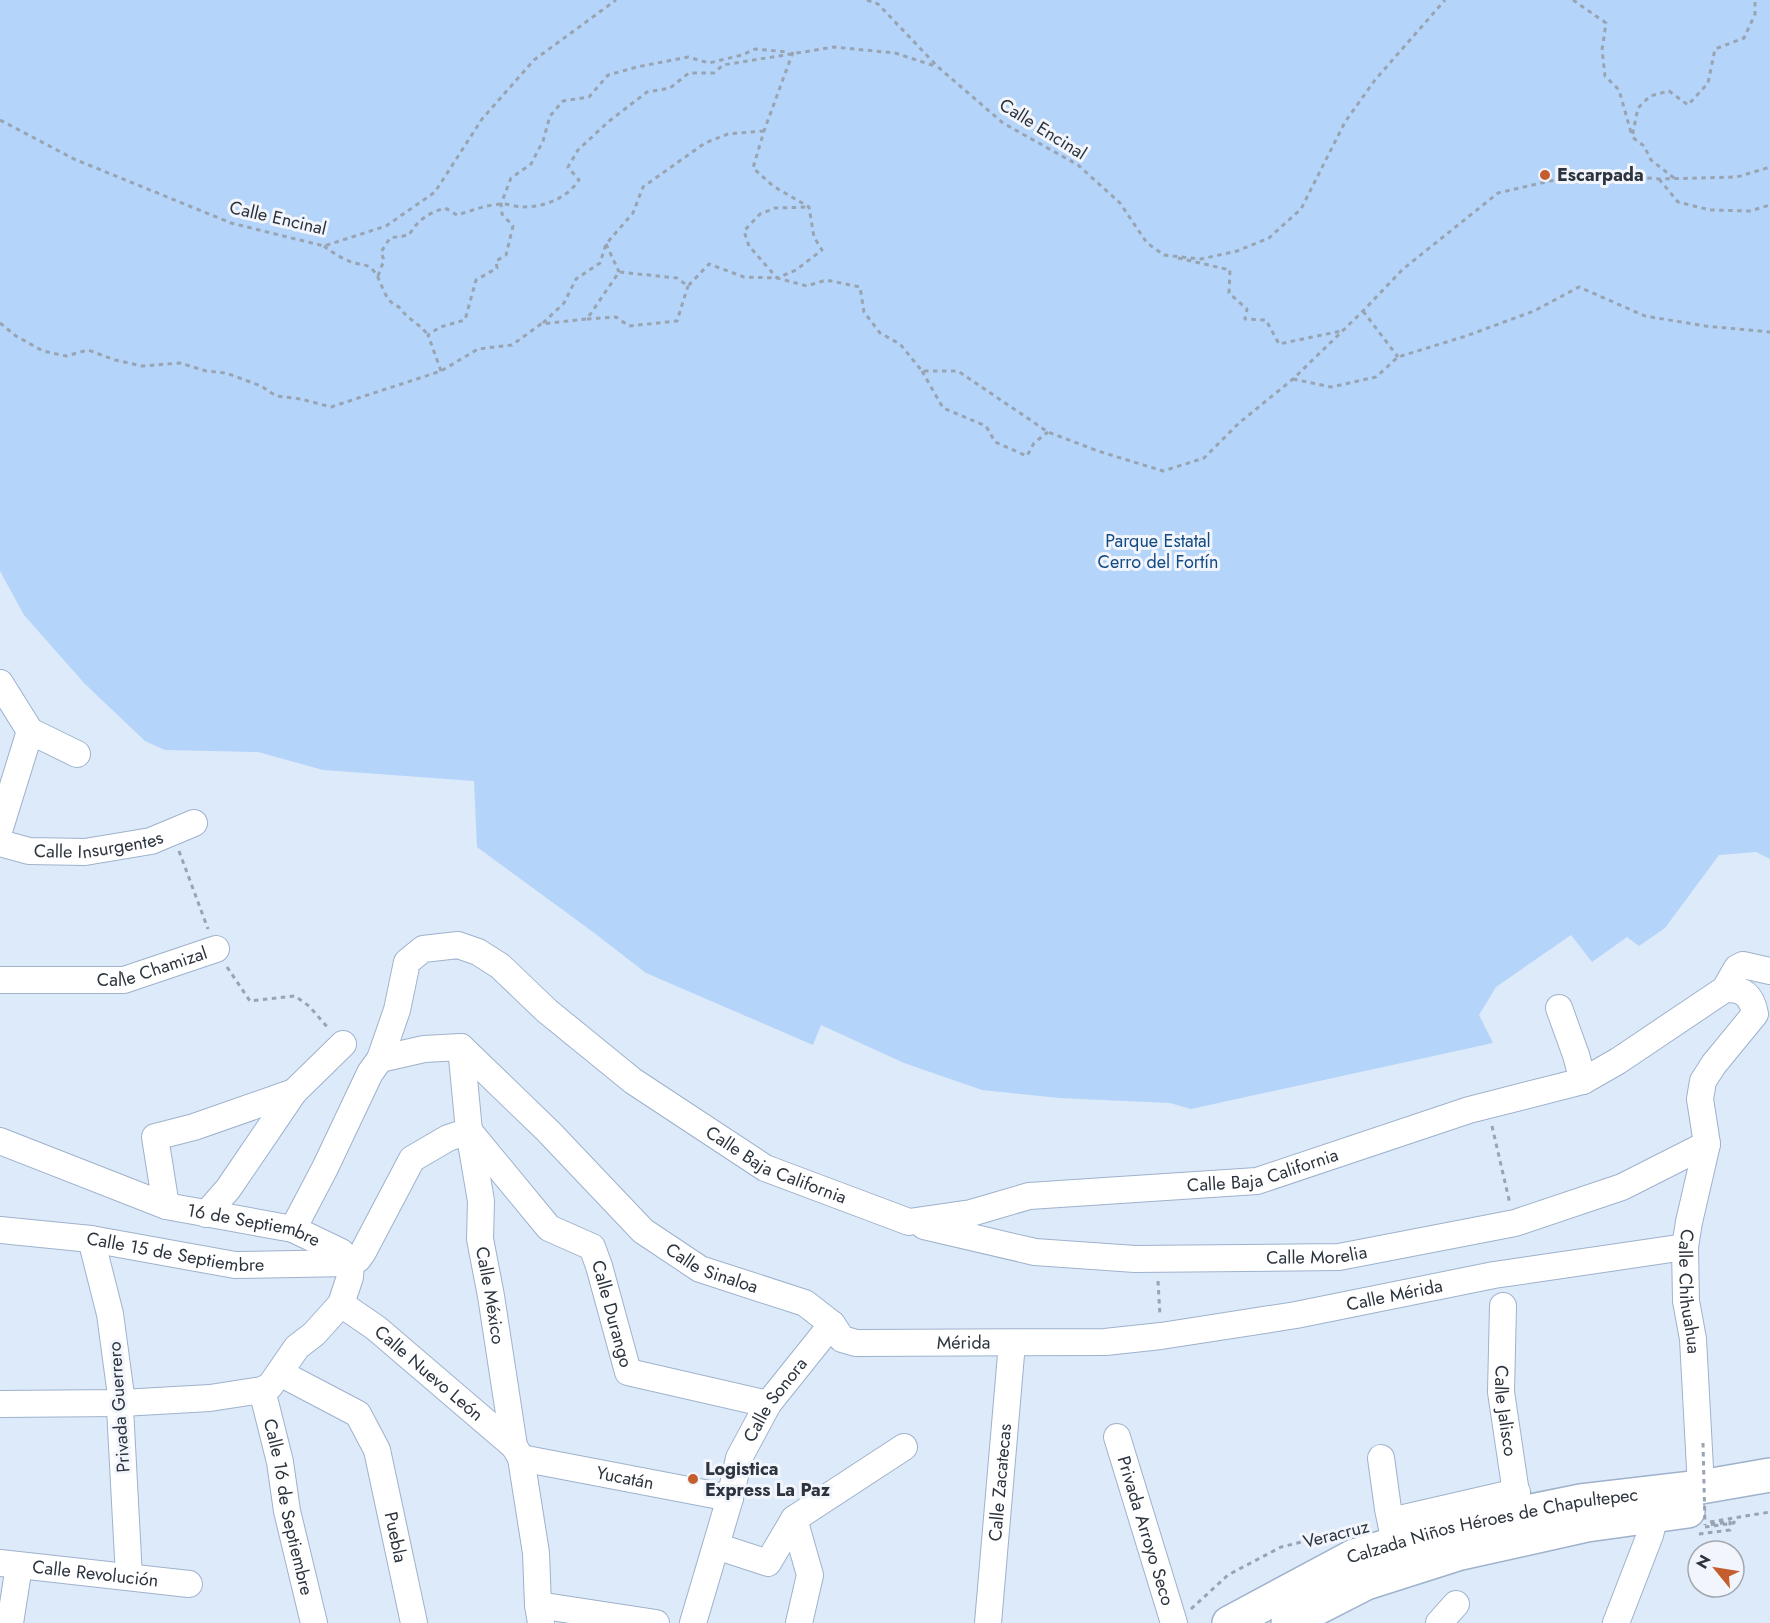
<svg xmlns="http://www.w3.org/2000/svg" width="1770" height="1623" font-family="Jost,sans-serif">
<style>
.green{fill:#b5d4f9}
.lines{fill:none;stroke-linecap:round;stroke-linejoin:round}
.minor-casing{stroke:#9eb2cc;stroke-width:28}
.major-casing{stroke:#9eb2cc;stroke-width:36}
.path{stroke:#99a4b2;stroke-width:3;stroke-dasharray:4.5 4.5;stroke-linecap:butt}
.minor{stroke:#fff;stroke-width:26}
.major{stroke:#fff;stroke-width:33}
.path-bridge{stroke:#99a4b2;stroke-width:3;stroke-dasharray:4.5 4.5;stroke-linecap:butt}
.poi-dot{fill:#c45e2f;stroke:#f2f6fc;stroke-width:2}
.labels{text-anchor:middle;stroke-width:6;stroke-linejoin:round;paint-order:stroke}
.street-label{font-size:18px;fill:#2c343e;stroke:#f2f6fc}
.poi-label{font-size:18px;font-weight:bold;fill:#2c343e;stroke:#f2f6fc;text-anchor:start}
.park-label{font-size:18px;fill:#124a84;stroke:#f2f6fc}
</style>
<rect width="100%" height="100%" fill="#ddeafa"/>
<path class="green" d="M0 0H1770V859L1756 852 1719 855 1665 928 1639 946 1627 937 1592 962 1571 935 1496 987 1479 1015 1493 1043 1191 1109 1170 1103 1059 1098 982 1090 904 1063 821 1025 813 1045 646 973 593 932 477 847 474 781 323 770 258 752 165 750 145 741 85 684 24 615 0 571Z"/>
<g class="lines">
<g class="minor-casing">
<g id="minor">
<path d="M0 683 30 731 77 754"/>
<path d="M0 828 30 731"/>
<path id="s1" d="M0 843 29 851 85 852 151 841 194 823"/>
<path id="s2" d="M0 980H124L216 949"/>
<path d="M1725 989 1737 968 1743 965 1770 971"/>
<path d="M1559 1008 1576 1055 1583 1081"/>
<path id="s3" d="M461 1047 548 1131 643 1231 700 1269 805 1303 832 1324 842 1339 856 1343 1105 1342 1161 1336 1296 1315 1494 1275 1685 1247"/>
<path id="s4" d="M380 1059 424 1049 461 1047 469 1131 481 1201 480 1239 491 1296 514 1446 521 1458 536 1553 538 1605 541 1623"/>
<path id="s5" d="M0 1141 166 1206 293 1229 341 1252 351 1263 350 1277 341 1304 314 1334 297 1347 270 1386 262 1390 210 1398 122 1403 0 1404"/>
<path d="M166 1206 155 1137 194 1127 294 1092"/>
<path d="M206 1214 228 1189 294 1092 343 1044"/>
<path id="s6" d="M924 1226 1035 1252 1135 1259 1339 1257 1515 1223 1622 1187 1707 1144"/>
<path id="s7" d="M293 1229 325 1168 370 1073 380 1059 397 1010 407 962 423 949 458 945 478 952 500 966 547 1011 633 1081 765 1168 909 1222 971 1213 1029 1196 1257 1181 1469 1110 1583 1081 1618 1061 1725 989C1743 988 1752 996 1755 1014L1714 1064 1703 1081 1700 1099 1707 1144 1689 1222 1685 1247 1686 1301 1693 1339 1701 1487"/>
<path id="s8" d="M0 1230 91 1239 235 1265 351 1263 358 1259 363 1252 412 1159 448 1138 469 1131 549 1228 592 1247 599 1266 628 1372 768 1404"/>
<path d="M91 1239 110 1314 122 1403 120 1408 129 1577"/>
<path id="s9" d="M341 1304 376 1328 514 1446"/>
<path id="s10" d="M1503 1306 1501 1392 1519 1513"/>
<path id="s11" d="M280 1373 358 1414 377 1450 414 1623"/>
<path id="s12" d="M262 1390 280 1462 287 1511 314 1623"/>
<path id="s13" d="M1117 1437 1174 1623"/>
<path id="s14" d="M521 1458 730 1498"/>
<path d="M1381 1458 1388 1509 1394 1538"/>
<path d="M794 1519 810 1575 799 1623"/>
<path d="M1391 1521 1517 1492"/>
<path d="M716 1546 768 1563 794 1519 904 1447"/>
<path id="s15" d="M0 1563 189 1584"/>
<path d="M538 1605 656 1623"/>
<path d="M10 1623 19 1566"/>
<path id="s16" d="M693 1623 730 1498 739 1458 768 1404 832 1324"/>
<path id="s17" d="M988 1623 1012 1343"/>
<path d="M1439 1623 1456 1604"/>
<path d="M1616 1623 1650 1535 1655 1515"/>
</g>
</g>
<g class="major-casing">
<g id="major">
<path id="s18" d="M1229 1623 1354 1556 1447 1528 1581 1501 1701 1487 1770 1475"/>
<path d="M1288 1623 1366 1583 1457 1554 1587 1525 1688 1511"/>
</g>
</g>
<path class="path" d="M867 0 878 4 938 67 1003 123 1078 165 1120 203 1147 243 1164 255 1201 259 1237 251 1269 238 1301 209 1345 122 1375 80 1445 0
M1573 0 1606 23 1602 50 1605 76 1619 90 1632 136
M793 52 764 131 753 168 773 186 809 207 814 237 822 250 796 270 777 278 749 246 744 231 760 214 775 208 809 207
M0 120 74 159 231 223 324 246 386 226 435 192 482 119 534 60 616 0
M1674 178 1651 160 1644 146 1632 137 1638 108 1650 96 1669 91 1688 105 1708 83 1715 49 1744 38 1755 14V0
M1659 179 1678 202 1710 210 1750 211 1770 205
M606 244 619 272
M324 246C330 251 341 258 349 261 356 265 365 263 371 268 383 279 382 301 399 307 407 319 419 323 428 335
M1178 258 1230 270 1229 293 1247 309 1245 319 1266 320 1279 344 1341 331
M378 276 384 260 381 252 390 238 409 235C417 221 428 213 445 208L457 215C471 211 488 204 503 204 509 204 516 207 522 207 545 207 566 199 579 180L568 167 578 150 608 122 647 92 670 88 689 73H714L723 65 834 47 895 53 935 66
M1363 311 1398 357
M587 319 616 317 629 326 677 321 688 286
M0 323 16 336 43 351 66 356 88 350 115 360 142 366 180 363 206 371 226 373 261 386 276 396 301 399 331 407 441 371 478 349 512 345 541 324 587 319 619 272 677 278 688 286 709 264 744 277 777 278 807 286 826 280 860 287 864 312 880 333 900 344 922 371H958L1048 432 1098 451 1163 471 1204 458 1239 423 1293 379 1363 311 1403 269 1498 193 1550 181 1605 174 1659 179 1737 177 1770 167
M543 323 564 303 576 279 600 263 606 244 633 213 643 187 705 143 728 134 764 131
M441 371 428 335 440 327 465 320 476 280 497 268 496 261 506 255 513 226 502 214 501 204 511 178 531 164 543 141 550 116 563 101 589 97 608 75 637 67 688 57 709 63 742 55 755 49 788 52
M922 371 943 408 986 426 995 442 1027 456 1034 443 1048 432
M1293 379 1331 387 1376 377 1398 357 1466 336 1534 311 1579 287 1645 316 1705 326 1770 332
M179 851 208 929
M227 967 250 1001 295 996 309 1006 329 1029
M1492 1126 1510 1204
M1158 1281 1160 1316
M1710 1522 1770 1512
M1705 1527 1734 1523V1517
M1699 1534 1730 1530V1522L1707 1525
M1191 1609 1228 1575 1281 1547 1343 1532"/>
<use href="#minor" class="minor"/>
<use href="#major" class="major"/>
<path class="path-bridge" d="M1703 1443 1705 1525"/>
</g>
<g class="poi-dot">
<circle cx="1545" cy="175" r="6"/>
<circle cx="693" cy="1479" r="6"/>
</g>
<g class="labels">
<g class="street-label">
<text transform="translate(1043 129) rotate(32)" y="6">Calle Encinal</text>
<text transform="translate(278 218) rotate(13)" y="6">Calle Encinal</text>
<text dy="6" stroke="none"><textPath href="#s1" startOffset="100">Calle Insurgentes</textPath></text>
<text dy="6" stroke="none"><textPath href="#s2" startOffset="154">Calle Chamizal</textPath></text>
<text dy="6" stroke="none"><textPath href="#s7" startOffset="738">Calle Baja California</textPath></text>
<text dy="6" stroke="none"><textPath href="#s7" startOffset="1242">Calle Baja California</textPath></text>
<text dy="6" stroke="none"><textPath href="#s5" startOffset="268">16 de Septiembre</textPath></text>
<text dy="6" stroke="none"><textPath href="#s8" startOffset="177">Calle 15 de Septiembre</textPath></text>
<text dy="6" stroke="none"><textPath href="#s6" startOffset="396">Calle Morelia</textPath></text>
<text dy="6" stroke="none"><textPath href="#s3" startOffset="338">Calle Sinaloa</textPath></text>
<text dy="6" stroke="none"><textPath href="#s7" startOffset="2088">Calle Chihuahua</textPath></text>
<text dy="6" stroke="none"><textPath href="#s4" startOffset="333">Calle México</textPath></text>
<text dy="6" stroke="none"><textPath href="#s3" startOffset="1047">Calle Mérida</textPath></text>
<text dy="6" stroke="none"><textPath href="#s8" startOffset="782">Calle Durango</textPath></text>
<text dy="6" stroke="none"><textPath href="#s3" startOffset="612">Mérida</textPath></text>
<text dy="6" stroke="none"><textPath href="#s9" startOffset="112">Calle Nuevo León</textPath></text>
<text dy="6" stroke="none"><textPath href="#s16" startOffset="240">Calle Sonora</textPath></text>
<text transform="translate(119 1407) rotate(-94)" y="6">Privada Guerrero</text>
<text dy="6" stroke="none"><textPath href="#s10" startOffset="105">Calle Jalisco</textPath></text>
<text dy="6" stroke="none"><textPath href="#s14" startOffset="106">Yucatán</textPath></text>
<text dy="6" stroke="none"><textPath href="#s17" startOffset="141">Calle Zacatecas</textPath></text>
<text dy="6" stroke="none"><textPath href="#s12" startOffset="120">Calle 16 de Septiembre</textPath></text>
<text dy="6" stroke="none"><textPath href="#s18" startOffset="284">Calzada Niños Héroes de Chapultepec</textPath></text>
<text dy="6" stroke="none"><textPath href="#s13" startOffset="98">Privada Arroyo Seco</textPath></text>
<text transform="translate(1336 1534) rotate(-14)" y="6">Veracruz</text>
<text dy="6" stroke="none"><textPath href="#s11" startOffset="218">Puebla</textPath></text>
<text dy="6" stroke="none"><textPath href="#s15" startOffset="96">Calle Revolución</textPath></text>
</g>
<g class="poi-label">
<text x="1557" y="181">Escarpada</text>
<text x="705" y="1475">Logistica<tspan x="705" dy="21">Express La Paz</tspan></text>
</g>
<g class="park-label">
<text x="1158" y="547">Parque Estatal<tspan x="1158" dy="21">Cerro del Fortín</tspan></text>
</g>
</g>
<g transform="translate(1716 1569) rotate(300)"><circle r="28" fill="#f2f6fc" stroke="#a3a8b0" stroke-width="1.5"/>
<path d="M0-4.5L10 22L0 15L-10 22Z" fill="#c45e2f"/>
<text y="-9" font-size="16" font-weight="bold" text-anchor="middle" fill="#2c343e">N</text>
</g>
</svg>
